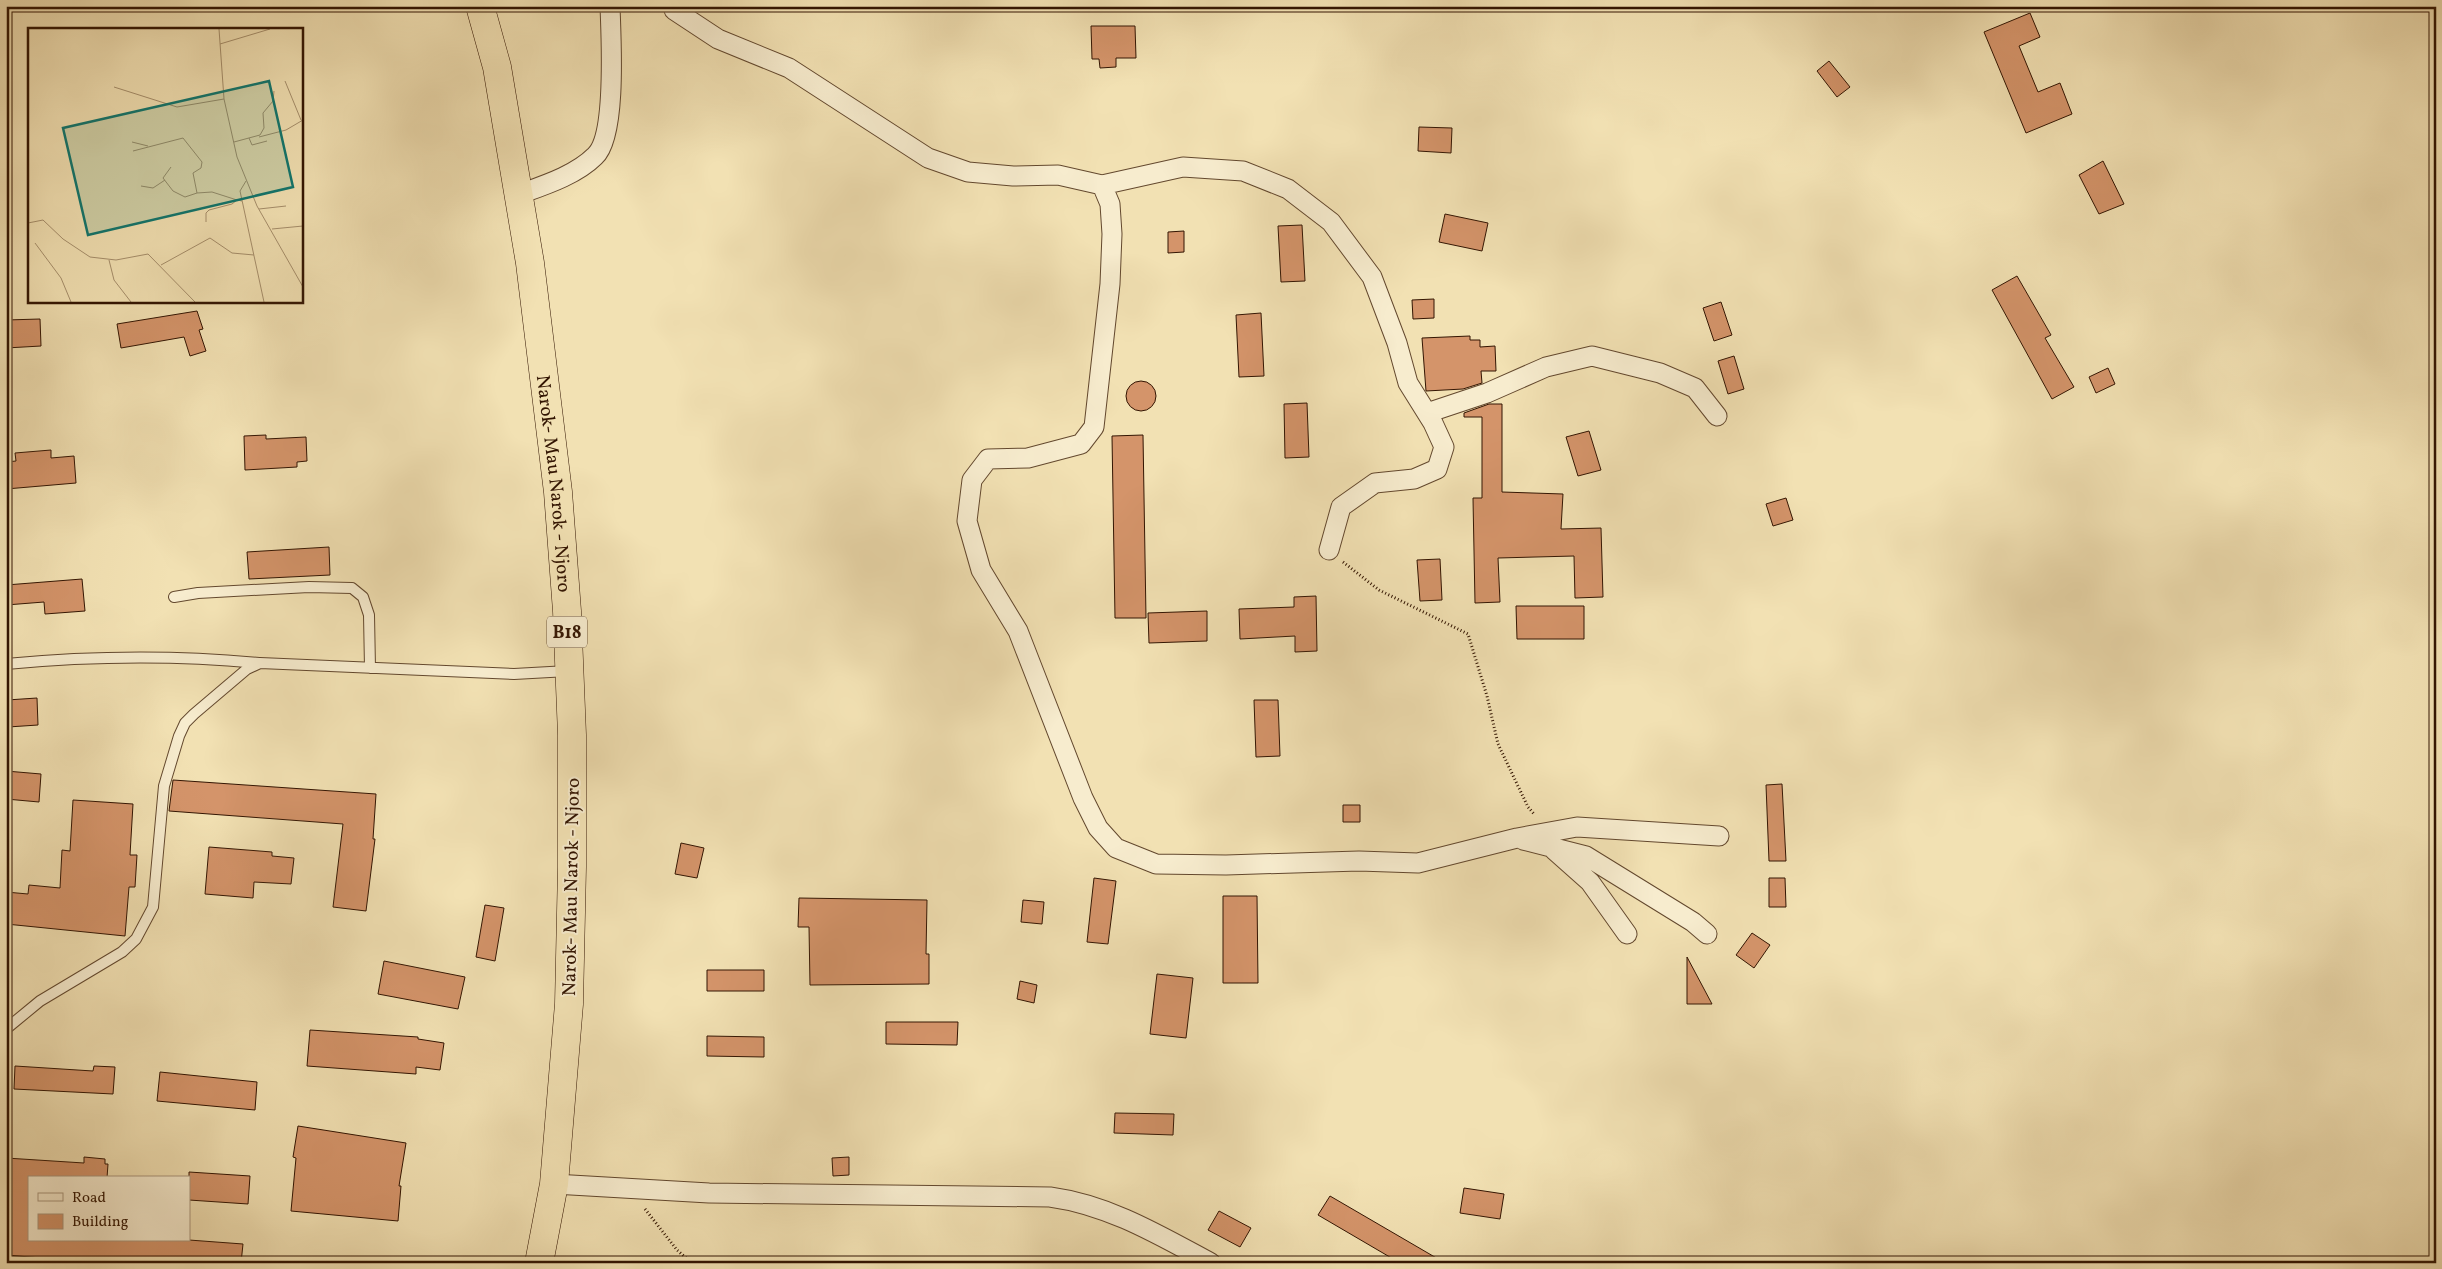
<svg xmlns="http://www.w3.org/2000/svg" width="2442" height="1269" font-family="Vollkorn,serif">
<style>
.building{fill:#d4946a;stroke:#331502}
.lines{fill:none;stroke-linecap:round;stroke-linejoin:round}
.lane-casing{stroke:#63482e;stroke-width:12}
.street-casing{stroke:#63482e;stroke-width:21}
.highway-casing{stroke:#331502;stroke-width:29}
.path{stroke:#331502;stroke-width:3;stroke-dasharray:1 2.5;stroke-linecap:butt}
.lane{stroke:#f7ecce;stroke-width:10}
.street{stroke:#f7ecce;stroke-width:19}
.highway{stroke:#f2e1b3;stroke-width:28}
.labels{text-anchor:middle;stroke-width:4;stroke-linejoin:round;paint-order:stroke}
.shield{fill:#f7ecce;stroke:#6e563f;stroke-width:1}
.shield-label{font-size:18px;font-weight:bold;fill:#331502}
.street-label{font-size:19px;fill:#331502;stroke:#f7ecce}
.inset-road{fill:none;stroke:#a68f6c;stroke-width:1}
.view{fill:#0f766e;fill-opacity:0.15;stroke:#0f766e;stroke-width:2.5}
.inset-edge{fill:none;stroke:#331502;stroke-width:2.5}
</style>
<rect width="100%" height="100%" fill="#f2e1b3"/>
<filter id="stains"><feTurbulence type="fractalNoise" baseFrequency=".004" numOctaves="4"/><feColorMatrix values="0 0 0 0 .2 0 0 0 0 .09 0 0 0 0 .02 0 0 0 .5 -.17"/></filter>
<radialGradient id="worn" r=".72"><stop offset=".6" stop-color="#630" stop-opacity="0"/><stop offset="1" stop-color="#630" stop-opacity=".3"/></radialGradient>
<path class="building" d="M2030 13 2040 37 2019 46 2038 92 2060 83 2072 114 2026 133 1984 32Z
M1091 26H1135L1136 58H1116V67L1100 68 1099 59H1092Z
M1829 61 1850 87 1837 97 1817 71Z
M1419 127 1452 128 1451 153 1418 151Z
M2103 161 2124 204 2099 214 2079 175Z
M1445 214 1488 223 1482 251 1439 242Z
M1302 225 1305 281 1281 282 1278 226Z
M1184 231V252L1168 253V232Z
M2017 276 2051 335 2045 338 2074 387 2052 399 1992 290Z
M1434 299V318L1413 319 1412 300Z
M1721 302 1732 335 1714 341 1703 308Z
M197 311 203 329 199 330 206 351 190 356 184 337 121 348 117 324Z
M1261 313 1264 376 1239 377 1236 315Z
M40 319 41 346 6 348V320Z
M1470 336V340H1480V347L1495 346 1496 371H1481L1482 383 1463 389 1426 391 1422 338Z
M1734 356 1744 389 1728 394 1718 361Z
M2108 368 2115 384 2096 393 2089 377Z
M1126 396a15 15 0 1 1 30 0a15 15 0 1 1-30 0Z
M1307 403 1309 457 1285 458 1284 404Z
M1489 404H1502V492L1563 494 1561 529 1601 528 1603 597 1575 598 1574 556 1498 558 1500 602 1475 603 1473 498H1482V417H1464V413Z
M1589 431 1601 470 1578 476 1566 437Z
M266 435V439L306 437 307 461 297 462V467L245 470 244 436Z
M1143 435 1146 618H1115L1112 436Z
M51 450V458L74 456 76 483 6 489V462L16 461 15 453Z
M1786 498 1793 520 1773 526 1766 504Z
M329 547 330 575 249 579 247 552Z
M1440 559 1442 600 1420 601 1417 560Z
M82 579 85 611 45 614 44 602 6 605V585Z
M1316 596 1317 651 1295 652V636L1240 639 1239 609 1294 607V597Z
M1516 606H1584V639H1517Z
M1207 611V641L1149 643 1148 613Z
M37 698 38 725 8 727 7 700Z
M1254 700H1278L1280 756 1256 757Z
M6 771 41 774 39 802 6 799Z
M173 780 376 794 373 839H375L366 911 333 907 343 824 169 811Z
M1782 784 1786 861H1769L1766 785Z
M73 800 133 804 130 855H137L135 887H129L125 936 6 924V892L28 894 29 885 60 888 62 850 70 851Z
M1343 805H1360V822H1343Z
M681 843 704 848 697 878 675 874Z
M209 847 272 852V856L294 858 291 884 254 882 253 898 205 894Z
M1094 878 1116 881 1108 944 1087 942Z
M1769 878H1785L1786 907H1769Z
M1223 896H1257L1258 983H1223Z
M799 898 927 900 926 954H929V984L810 985 809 927H798Z
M1023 900 1044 902 1042 924 1021 922Z
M485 905 504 908 495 961 476 957Z
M1752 933 1770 945 1754 968 1736 955Z
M1687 957 1712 1004H1687Z
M384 961 465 977 458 1009 378 994Z
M707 970H764V991H707Z
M1157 974 1193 978 1186 1038 1150 1034Z
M1020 981 1037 985 1034 1003 1017 999Z
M886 1022H958L957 1045 886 1044Z
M310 1030 418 1037V1039L444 1043 440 1070 416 1067V1074L307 1066Z
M707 1036 764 1037V1057L707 1056Z
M15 1066 93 1071 94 1066 115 1067 113 1094 14 1089Z
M160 1072 257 1082 255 1110 157 1101Z
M1115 1113 1174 1114 1173 1135 1114 1133Z
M298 1126 406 1143 399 1186H401L398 1221 291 1211 296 1158 293 1157Z
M84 1157 105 1159V1164H108L107 1178H29V1240H189L243 1244 241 1263H102L6 1255V1158L84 1163Z
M849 1157V1175L833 1176 832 1158Z
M189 1172 250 1176 248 1204 189 1200Z
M1464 1188 1504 1194 1500 1219 1460 1213Z
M1330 1196 1445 1263H1400L1318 1215Z
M1219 1211 1251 1228 1240 1247 1208 1230Z"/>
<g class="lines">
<g class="lane-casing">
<path id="lane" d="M174 597 198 593 309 587 352 588 363 597 369 615 370 668
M6 664C91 656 174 655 259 663
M6 1029 40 1001 122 952 136 939 153 907 164 786 179 736 185 723 194 714 247 669 260 663 514 674 568 671"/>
</g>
<g class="street-casing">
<path id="street" d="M674 10 718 39 789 68 928 158 968 172 1013 176 1058 175 1102 185 1110 204 1112 234 1110 284 1094 427 1081 444 1028 458 988 459 972 480 967 521 981 570 1018 631 1083 798 1098 828 1116 848 1156 864 1226 865 1359 861 1418 863 1517 838 1577 827 1719 836
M1102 185 1183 167 1243 171 1288 189 1331 222 1372 277 1397 343 1408 383 1433 423 1444 447 1437 469 1414 479 1375 483 1341 507 1329 550
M520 194C545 185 576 175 595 156 617 136 611 38 610 6
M1427 413 1487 393 1546 367 1592 356 1660 373 1695 388 1717 416
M1523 840 1586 856 1693 922 1707 934
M1554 850 1590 882 1627 934
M554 1184 709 1193 1050 1197C1109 1205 1159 1235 1211 1263"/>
</g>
<g class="highway-casing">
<g id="highway">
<path id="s1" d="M480 6 497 67 530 263 558 492 567 611 572 735V867L569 1004 554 1184 539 1263"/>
</g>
</g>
<path class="path" d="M1343 562 1379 590 1468 634 1487 696 1498 744 1528 807 1534 814
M645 1209 677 1250 692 1263"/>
<use href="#lane" class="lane"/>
<use href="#street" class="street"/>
<use href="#highway" class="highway"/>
</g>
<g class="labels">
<rect class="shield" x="547" y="616.5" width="40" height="31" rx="4"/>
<g class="shield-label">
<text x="567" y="638">B18</text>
</g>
<g class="street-label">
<text dy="7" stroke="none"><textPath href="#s1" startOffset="484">Narok- Mau Narok - Njoro</textPath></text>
<text transform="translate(570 887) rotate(-89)" y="7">Narok- Mau Narok - Njoro</text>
</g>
</g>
<g transform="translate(28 28)">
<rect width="275" height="275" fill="#f2e1b3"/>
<path class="inset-road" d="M191 1 196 71 209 129 229 178 275 259M192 16 242 1M257 53 273 92M86 59 149 79 196 71M231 109 258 102 275 92M221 110 224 117 239 113M104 114 120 118M206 114 232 107 236 100 235 85 245 73 246 63M105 123 155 110 174 134 173 140 165 145 169 165 184 164 209 172M143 139 135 150 145 163 157 169 169 165M218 153 212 163 236 274M113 158 125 160 137 152M231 181 258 178M178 194V185L181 182 204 176 209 172 214 173M0 195 15 192 35 211 62 229 88 232 120 226 167 274M244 201 275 198M7 215 33 250 43 274M81 232 86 252 103 274M133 237 182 210 204 225 226 227"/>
<path class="view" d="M241 53 265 159 60 207 35 100Z"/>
<rect width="275" height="275" class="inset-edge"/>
</g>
<rect width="2442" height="1269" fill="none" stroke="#f2e1b3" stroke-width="25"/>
<rect x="8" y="8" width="2427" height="1254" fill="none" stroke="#331502" stroke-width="2.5"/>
<rect x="12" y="12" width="2417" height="1244" fill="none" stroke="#331502"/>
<rect x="28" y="1176" width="162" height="65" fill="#f7ecce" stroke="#a9967c"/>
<rect x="38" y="1193" width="25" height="8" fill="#f7ecce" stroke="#a9967c"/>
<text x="72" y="1202" font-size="15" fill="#331502">Road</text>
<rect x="38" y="1214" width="25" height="15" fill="#d4946a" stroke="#a9967c"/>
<text x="72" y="1226" font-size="15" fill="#331502">Building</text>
<rect width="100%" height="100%" filter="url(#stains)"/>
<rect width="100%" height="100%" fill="url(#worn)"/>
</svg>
